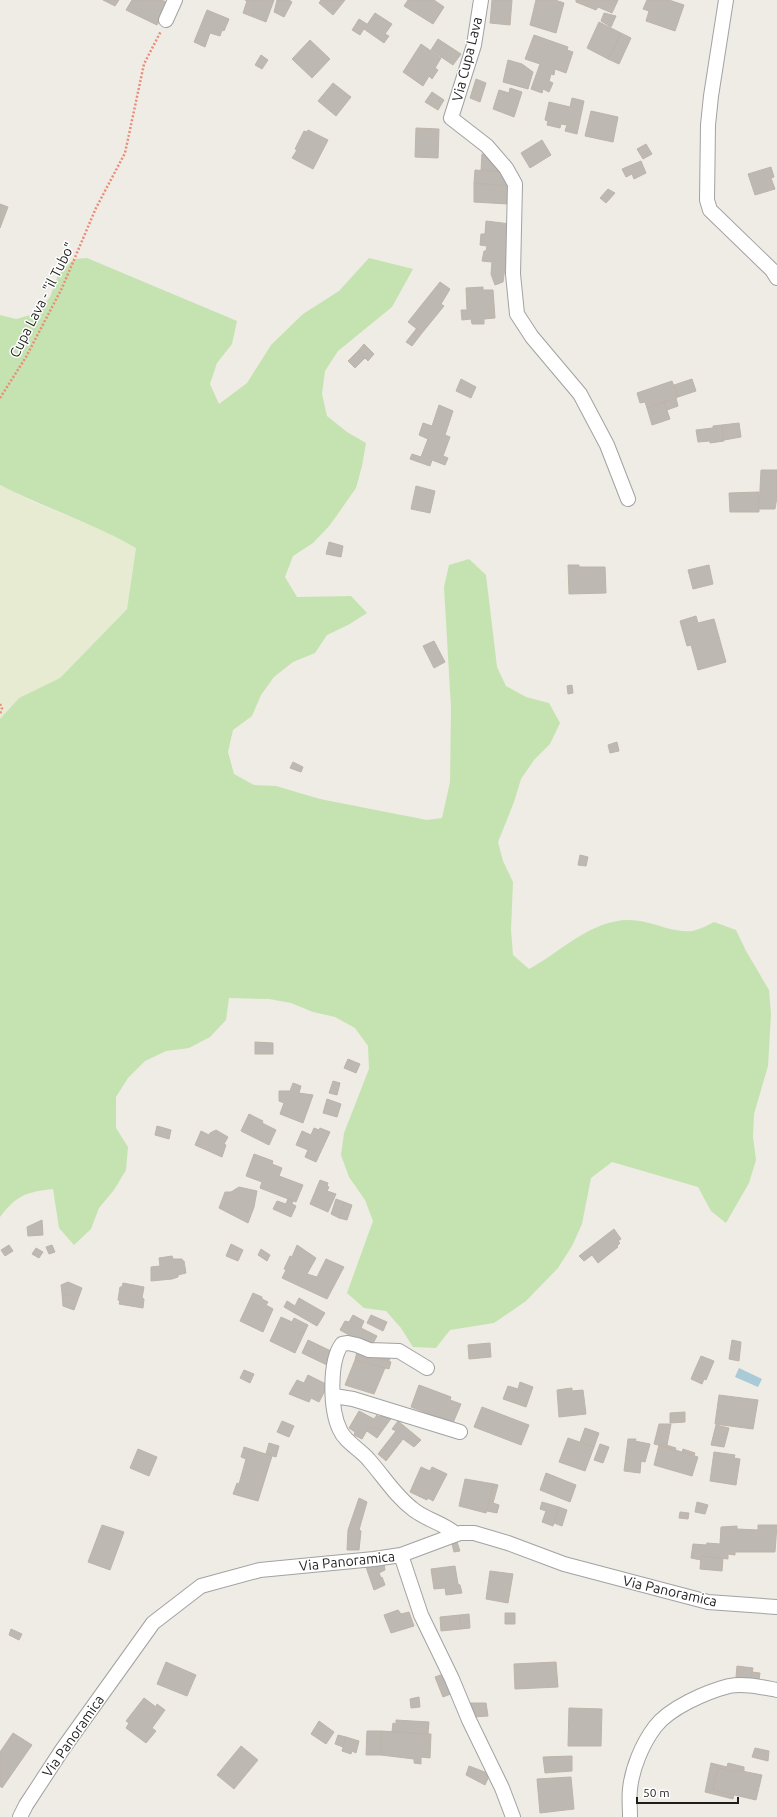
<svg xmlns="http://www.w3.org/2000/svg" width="777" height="1817" font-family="Ubuntu,sans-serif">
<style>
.farmland{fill:#e7ebd2}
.grass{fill:#c5e3b0}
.water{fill:#a9cad7}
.building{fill:#beb8b2;stroke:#beb4a9}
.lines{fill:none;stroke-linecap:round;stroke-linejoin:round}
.minor-casing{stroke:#a2a2a2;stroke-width:16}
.path{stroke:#ec8c78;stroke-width:2.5;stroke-dasharray:2 2;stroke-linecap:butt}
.minor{stroke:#fff;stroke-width:14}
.labels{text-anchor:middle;stroke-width:3;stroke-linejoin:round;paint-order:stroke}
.street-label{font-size:14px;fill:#1e1e1e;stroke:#fff}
</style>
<rect width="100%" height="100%" fill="#eeece5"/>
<path class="farmland" d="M0 485 33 502 96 527 136 547 127 608 60 678 19 698 0 719Z"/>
<path class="grass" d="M87 258 237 321 232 344 217 363 210 384 219 404 247 383 271 345 303 314 339 291 369 258 413 269 392 307 338 351 325 371 322 394 327 416 347 432 366 443 362 466 356 488 330 525 313 543 293 556 285 577 297 597 351 596 367 613 348 625 327 635 315 653 293 662 274 677 261 695 252 716 233 730 228 752 234 774 254 785 276 786 320 799 427 820 442 818 450 782 451 708 444 587 449 565 469 559 486 575 497 667 506 686 526 697 549 703 560 723 550 744 534 760 521 779 514 802 498 842 503 861 513 882 511 930 513 955 529 969C561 952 590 920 629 920 651 920 670 933 692 931 699 930 708 925 714 922L736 930 746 951 769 990 771 1014 768 1066 754 1114 753 1137 756 1160 749 1183 726 1223 711 1211 698 1187 612 1162 591 1178 582 1224 572 1246 558 1268 526 1301 494 1323 450 1330 436 1348 413 1347 401 1328 386 1311 364 1308 347 1293 373 1221 365 1200 349 1177 341 1155 344 1133 369 1069 368 1046 355 1028 335 1017 313 1012 291 1003 269 999 229 998 226 1020 210 1037 189 1048 166 1051 145 1061 128 1078 116 1097V1128L128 1147 126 1170 114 1190 99 1208 91 1229 74 1245 59 1228 53 1189C26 1192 17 1195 0 1217V719L19 698 60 678 127 609 136 548C93 523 45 508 0 485V315L16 319 37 313 50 297 58 275 74 259Z"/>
<path class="water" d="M739 1368 762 1379 758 1387 735 1377Z"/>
<path class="building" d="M103 0H119L115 6Z
M132 0H162L168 3 157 25 126 10Z
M245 0H274L266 22 243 13 247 1Z
M277 0H289L292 2 284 17 274 12Z
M321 0H345L333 15 319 3Z
M408 0H434L444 7 433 24 404 6Z
M492 0H512L510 25 490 23Z
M536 0H555L564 3 556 33 530 25Z
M576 0H618L612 13 598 7 596 10 576 2Z
M647 0H669L684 5 675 31 646 21 649 11 643 9Z
M207 10 229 19 224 31 222 30 220 36 210 33 205 47 194 42Z
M375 13 392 24 385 34 389 36 384 43 364 29Z
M604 13 616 16 611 27 601 21Z
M359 19 367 24 360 35 352 30Z
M599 22 621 33 608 59 587 48Z
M621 33 631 38 619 64 608 59Z
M534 35 568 47 567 50 573 52 566 73 555 69 554 75 551 74 549 81 553 83 549 92 543 89 542 93 531 89 540 64 525 59Z
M438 39 461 54 453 65 431 50Z
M310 40 330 59 312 78 292 59Z
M421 44 441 58 435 68 438 70 432 79 429 76 423 86 403 72Z
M261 55 268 60 262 69 255 65Z
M508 60 522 64 533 72 528 89 503 82Z
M476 79 486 83 480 102 470 98Z
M333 83 351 97 336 116 318 101Z
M510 88 522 92 514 117 493 109 499 90 509 93Z
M432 92 444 100 438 110 425 102Z
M572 98 584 101 577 134 565 131 567 125 561 124 560 128 547 125 548 121 545 120 549 102 570 107Z
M591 111 618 117 613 142 585 136Z
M416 128 439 129 438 158 415 157Z
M308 130 328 140 313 169 292 158 297 150 295 149 304 131 307 132Z
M542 140 551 155 530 168 521 153Z
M646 144 652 154 643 159 637 149Z
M482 154 487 155 501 172 481 170Z
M641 161 646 173 634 179 632 174 626 177 622 169Z
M771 167 774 177 771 178 775 189 755 195 748 174Z
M475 170 501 172 508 186 474 183Z
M474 183 508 186V204L474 202Z
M608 189 615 193 606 203 600 198Z
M0 204 8 207 0 228Z
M486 221 511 224 503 282 495 285 491 274 492 262 482 261 484 251H486L487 246 480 245 481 234H485Z
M440 282 450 289 441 304 444 306 422 333 408 322Z
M483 287V290H493L495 318 484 319V324H472L471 319 462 320 461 310H467L466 288Z
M417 328 422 333 412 346 406 342Z
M364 344 374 354 368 361 358 351Z
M358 351 365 358 355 368 348 361Z
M461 379 476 387 471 398 456 391Z
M692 379 696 391 678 397 674 385Z
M672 381 678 397 647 408 645 402 640 403 637 393Z
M676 398 678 406 667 410 664 402Z
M664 402 670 419 652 425 647 408Z
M439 405 453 411 445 435 450 437 443 456 448 458 445 465 432 460 430 466 410 459 412 454 421 457 428 439 419 435 423 423 432 426Z
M739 423 741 437 724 440 722 425Z
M722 425 724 441 710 443V441L698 442 696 430 713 428V426Z
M761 470H777V497L775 509H759Z
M416 486 435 491 430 513 411 509Z
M759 492V512H730L729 493Z
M329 542 343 546 341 557 326 554Z
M568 565H579V567H605L606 593 569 594Z
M709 565 713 584 693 589 688 570Z
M696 616 698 623 714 619 726 662 698 670 691 645 687 646 680 621Z
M434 641 445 662 434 668 423 646Z
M572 685 573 693 568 694 567 686Z
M617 742 619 751 610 753 608 745Z
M293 762 303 767 301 772 290 768Z
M580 855 588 857 586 866 578 865Z
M255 1042 273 1043V1054H255Z
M348 1059 360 1064 356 1073 344 1068Z
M333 1081 340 1083 337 1095 329 1093Z
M293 1083 301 1086 299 1093 313 1095 303 1123 280 1114 284 1103 279 1101V1091H290Z
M327 1099 341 1104 337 1117 323 1113Z
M249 1114 263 1121 262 1123 276 1130 269 1145 241 1131Z
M157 1126 171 1130 169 1139 155 1135Z
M314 1128 319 1130 320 1128 330 1132 316 1162 305 1157 308 1150 296 1145 302 1131 311 1135Z
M216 1130 228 1137 224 1144 226 1145 222 1157 195 1145 201 1131 209 1135 210 1133Z
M254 1154 273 1161 272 1164 282 1168 279 1176 303 1185 296 1202 260 1188 262 1182 246 1176Z
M320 1180 328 1183 327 1186 329 1187 327 1191 336 1194 328 1212 310 1204Z
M239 1187 257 1191 254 1207 248 1223 219 1208 225 1192H231Z
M288 1199 293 1201 292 1204 296 1206 291 1217 273 1209 277 1201 286 1204Z
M336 1199 344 1202 339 1218 331 1214Z
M344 1202 352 1205 347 1220 339 1218Z
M42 1220 43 1235 28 1236 27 1227Z
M614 1229 621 1239 618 1241 620 1243 617 1246 618 1247 598 1263 592 1255 584 1261 579 1256Z
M231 1244 243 1250 238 1261 226 1256Z
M9 1245 13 1251 5 1256 1 1250Z
M52 1245 55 1252 49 1254 46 1247Z
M297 1245 316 1258 307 1274 317 1277 326 1259 344 1267 327 1299 282 1278 286 1270 284 1269 290 1256 292 1257Z
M36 1248 43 1252 39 1258 32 1254Z
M261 1249 270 1255 267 1261 258 1255Z
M172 1256 173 1259H182L183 1261H184L186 1273 178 1275V1277L172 1279 151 1281V1267L160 1266 159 1258Z
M68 1282 82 1288 78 1299 62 1293 61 1285Z
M123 1283 144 1287 142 1298 144 1299 143 1308 119 1304 120 1301 118 1300 120 1287H122Z
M62 1293 78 1299 74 1310 63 1306Z
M253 1293 262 1297V1299L268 1302 266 1305 273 1309 263 1332 240 1321Z
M299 1298 325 1313 317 1326 284 1307 287 1301 295 1306Z
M353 1315 364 1321 361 1328 377 1336 371 1347 340 1330 345 1321 349 1322Z
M371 1315 387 1322 383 1331 367 1323Z
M281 1317 292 1322 294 1318 308 1325 295 1353 270 1341Z
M308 1340 331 1351 329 1366 302 1353Z
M732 1340 741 1342 739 1361 729 1359Z
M490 1343 491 1357 469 1359 468 1345Z
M357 1352 368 1355 366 1363 355 1360Z
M368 1355 391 1362 389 1369 366 1363Z
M379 1355 390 1358 389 1361 379 1358Z
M701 1356 714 1361 706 1380 693 1374Z
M355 1360 385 1368 374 1394 345 1385Z
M244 1370 254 1374 250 1383 240 1378Z
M693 1374 704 1379 702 1384 691 1379Z
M308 1375 328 1385 319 1402 311 1398 309 1402 289 1394 297 1380 304 1383Z
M520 1382 533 1387 526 1407 503 1399 508 1386 518 1389Z
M419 1385 451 1397 450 1400 461 1404 453 1423 411 1407Z
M572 1388V1391L583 1390 586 1414 559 1417 557 1390Z
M719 1395 758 1400 753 1429 715 1424Z
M482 1407 529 1425 521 1445 474 1427Z
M359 1411 374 1419 377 1415 379 1417 384 1412 393 1416 382 1431 374 1427 373 1428 369 1427 362 1439 354 1435 355 1432 349 1428Z
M685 1412V1422L670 1423V1413Z
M282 1421 294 1426 289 1437 277 1432Z
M398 1421 421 1440 414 1447 403 1439 386 1461 378 1454 396 1431 392 1429Z
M659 1424H671L667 1445 663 1444 662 1446 654 1444Z
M716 1425 729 1428 724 1447 711 1445Z
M369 1427 373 1428 374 1427 382 1431 377 1438 367 1431Z
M585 1428 599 1433 594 1447 580 1442Z
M568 1438 594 1447 585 1471 559 1462Z
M628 1439H636L635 1441 650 1444 645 1462 641 1461 640 1473 624 1471Z
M269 1443 279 1446 276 1457 266 1454Z
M600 1444 609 1447 603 1463 594 1460Z
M663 1444 676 1448 675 1450 662 1446Z
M659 1445 698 1457 692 1476 654 1465Z
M244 1447 272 1456 258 1501 233 1494 237 1483 239 1484 246 1459 241 1457Z
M138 1449 157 1457 149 1476 130 1468Z
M683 1449 695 1453 694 1456 682 1452Z
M714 1452 735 1455 734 1458 740 1459 736 1485 710 1481Z
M421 1467 430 1471 432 1467 447 1474 433 1501 428 1498 427 1500 410 1492Z
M546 1473 576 1485 570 1502 540 1490Z
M465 1479 494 1484 486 1513 459 1506Z
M494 1484 498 1485 493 1503 499 1505 497 1513 487 1511Z
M359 1498 367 1502 359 1530 361 1531 359 1550H347L348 1530Z
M542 1502 559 1507 553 1526 542 1522 546 1511 540 1509Z
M697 1502 708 1505 705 1514 695 1512Z
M559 1507 567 1510 562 1526 554 1523Z
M680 1512 689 1513 688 1519 679 1518Z
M102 1525 124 1532 110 1570 88 1562Z
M758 1525H777L775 1552H735V1555L728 1554V1559L701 1556V1560L691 1558 693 1544 706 1545 707 1543 720 1544 721 1527 737 1526V1529L758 1530Z
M457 1542 460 1551 454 1552 452 1544Z
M701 1556 723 1558 722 1571 700 1569Z
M384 1564 385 1570 379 1573 381 1578 382 1577 385 1585 374 1590 366 1567Z
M455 1566 458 1584 460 1585 462 1593 446 1595 445 1588 434 1589 431 1569Z
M490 1571 513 1574 508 1603 486 1599Z
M398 1610 401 1614 409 1612 414 1626 391 1633 384 1615Z
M505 1613H515V1624H505Z
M469 1614 470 1628 461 1629 460 1615Z
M460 1615 461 1629 441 1631 440 1617Z
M11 1629 22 1634 19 1640 9 1635Z
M166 1662 196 1675 187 1696 157 1684Z
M556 1662 558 1687 515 1689 514 1664Z
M737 1666 753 1668 751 1679 736 1677Z
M752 1672 760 1673 759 1680 751 1679Z
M446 1673 453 1693 443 1697 435 1677Z
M419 1697 420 1707 411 1708 410 1699Z
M144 1698 156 1707 157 1704 165 1710 152 1728 156 1731 146 1743 126 1728 129 1723 126 1721Z
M467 1703H486L488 1716 474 1717Z
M569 1708 602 1709 601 1746H568Z
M396 1720 429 1722 428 1734 392 1732 393 1723 396 1724Z
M319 1721 334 1732 326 1744 311 1734Z
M367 1731H381V1755H366Z
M381 1731 431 1734 430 1758 421 1757V1764L414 1763V1759L381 1755Z
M13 1733 32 1745 2 1788 0 1786V1752Z
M338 1735 346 1737 343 1747 335 1744Z
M346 1737 359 1741 356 1753 352 1751 351 1754 342 1751Z
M241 1746 258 1760 234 1789 217 1775Z
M755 1748 769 1751 768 1761 752 1757Z
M572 1756V1771L545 1773 543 1757Z
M711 1763 727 1767 728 1763 744 1767V1771L737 1770 736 1772 718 1768 713 1790 734 1795 733 1799 705 1792Z
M469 1766 490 1774 485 1785 466 1775Z
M718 1768 736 1772 737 1770 762 1775 756 1800 713 1790Z
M571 1777 574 1809 540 1813 537 1779Z"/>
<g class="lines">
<g class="minor-casing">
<path id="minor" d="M481 0 474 45 451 118 487 146 506 168 515 184 513 274 517 314 532 337 580 394 607 445 628 499
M726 0 711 96 708 125 707 200 710 210 772 270 777 278
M166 20 175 0
M427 1368 399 1351 369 1350 357 1345 348 1343 342 1344C329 1361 330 1410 340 1430 345 1442 361 1450 369 1460 384 1477 396 1497 414 1510 427 1520 443 1523 456 1534
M334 1396 353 1399 460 1432
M401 1555 421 1615 452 1679 469 1720 502 1788 513 1817
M20 1817 26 1805 62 1750 153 1623 201 1586 260 1570 374 1559 401 1555 460 1533H474L508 1543 564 1564 708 1602 777 1607
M630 1817C630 1808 629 1798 630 1789 632 1769 642 1744 655 1727 669 1708 706 1692 729 1686 744 1683 761 1687 777 1690"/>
</g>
<path class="path" d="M0 398 26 357 62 288 96 208 125 153 144 64 161 31
M0 704 2 708 0 714"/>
<use href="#minor" class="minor"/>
</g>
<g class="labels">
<g class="street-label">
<text transform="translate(467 59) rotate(-76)" y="5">Via Cupa Lava</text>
<text transform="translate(42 300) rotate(-63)" y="5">Cupa Lava - "il Tubo"</text>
<text transform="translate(347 1561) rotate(-6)" y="5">Via Panoramica</text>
<text transform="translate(670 1591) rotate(13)" y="5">Via Panoramica</text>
<text transform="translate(73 1736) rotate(-55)" y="5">Via Panoramica</text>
</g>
</g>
<path d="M637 1797v6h101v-6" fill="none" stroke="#1e1e1e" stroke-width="2"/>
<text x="643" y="1797" font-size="12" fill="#1e1e1e" stroke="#ffffff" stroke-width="3" paint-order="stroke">50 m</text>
</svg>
